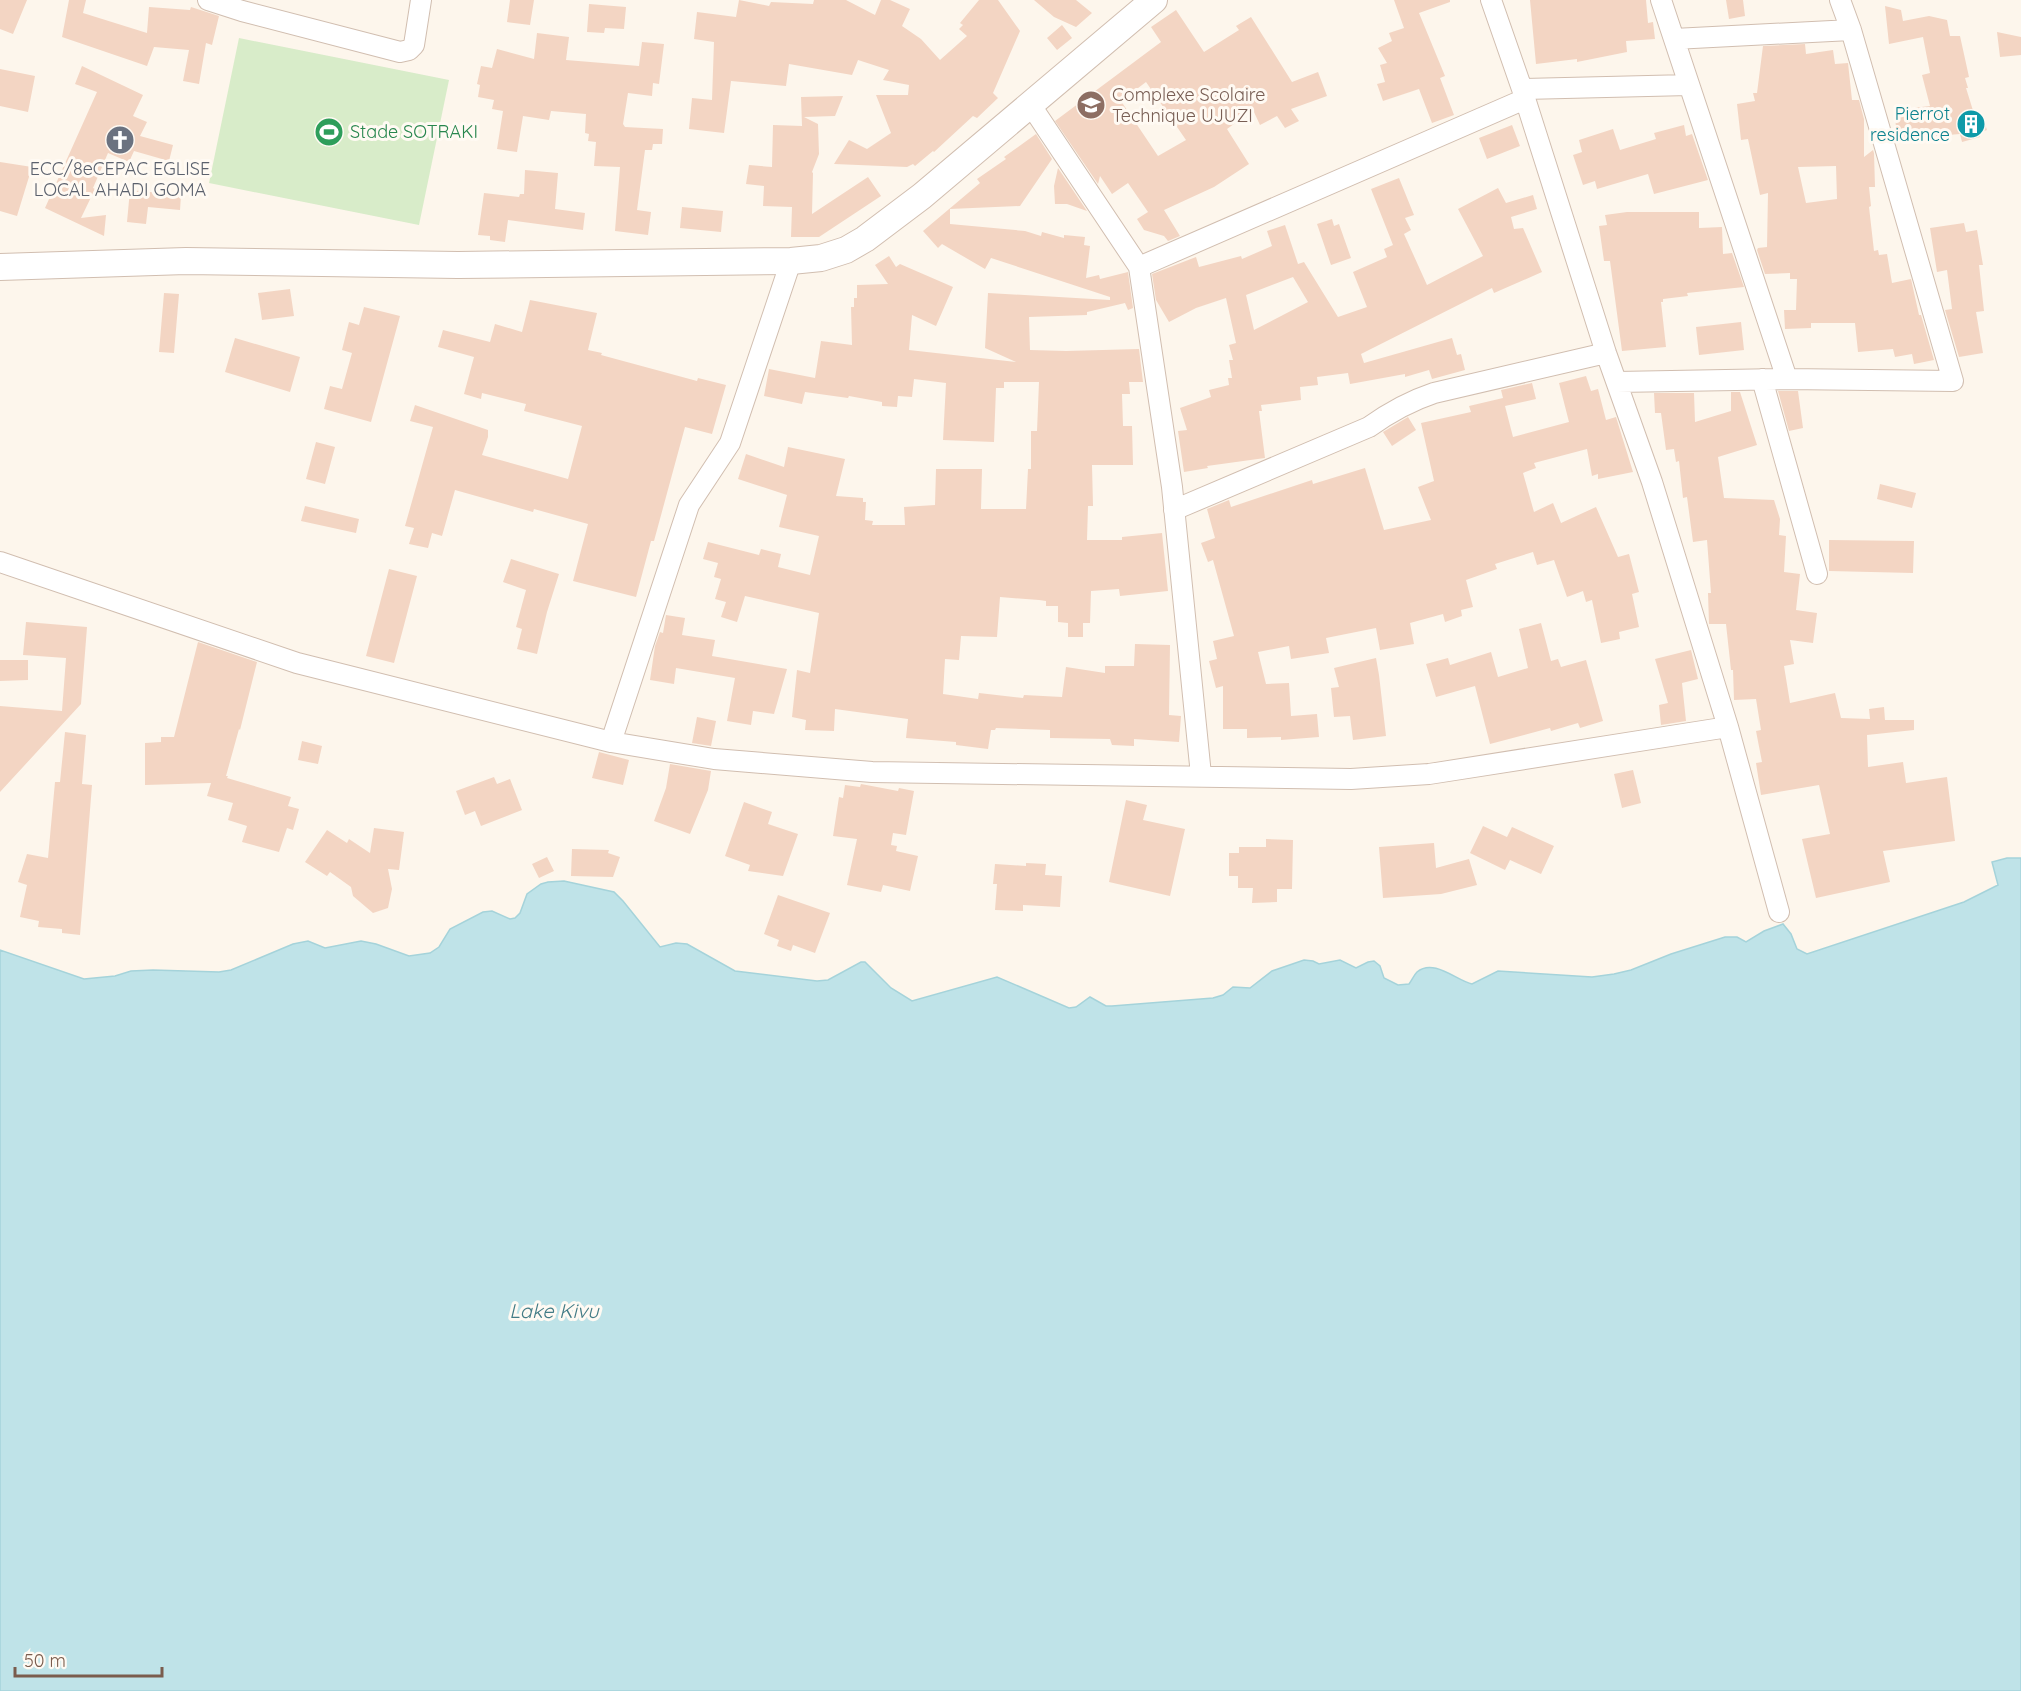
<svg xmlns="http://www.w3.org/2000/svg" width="2021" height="1691" font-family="Quicksand,sans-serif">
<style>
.green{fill:#d8ecc9}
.water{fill:#bfe3e8;stroke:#a5d3da;stroke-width:1.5}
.building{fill:#f3d5c3;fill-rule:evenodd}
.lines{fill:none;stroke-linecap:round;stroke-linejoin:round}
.minor-casing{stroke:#d1beb0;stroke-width:22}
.tertiary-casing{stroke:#d1beb0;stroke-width:28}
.minor{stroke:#fff;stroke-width:20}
.tertiary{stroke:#fff;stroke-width:26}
.labels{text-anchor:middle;stroke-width:6;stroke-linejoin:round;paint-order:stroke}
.education-label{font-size:18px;fill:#785e54;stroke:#fffaf3;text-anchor:start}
.culture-label{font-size:18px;fill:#0d838f;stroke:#fffaf3;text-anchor:end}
.leisure-label{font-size:18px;fill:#27864d;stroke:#fffaf3;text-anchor:start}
.worship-label{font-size:18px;fill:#5b616d;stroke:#fffaf3}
.water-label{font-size:20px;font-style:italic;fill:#437c86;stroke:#fffaf3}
</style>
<rect width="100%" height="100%" fill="#fdf6ec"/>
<path class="green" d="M239 38 449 80 419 225 209 183Z"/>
<path class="water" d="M2007 858H2021V1691H0V950L84 979 115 976 131 971 153 970 219 972 231 970 293 944 308 941 325 948 361 941 376 944 409 956 430 953 439 947 450 929 483 912 492 911 510 919 515 918 520 913 527 894 541 884 548 882 564 881 614 892 623 901 660 947 676 943 687 944 735 971 817 981 828 980 861 962H865L891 988 912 1001 997 977 1069 1008 1076 1007 1090 997 1106 1006H1112L1213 998 1223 995 1233 987 1250 988 1272 971 1304 960 1313 961 1319 964 1340 960 1356 968 1368 962 1374 961 1380 966 1384 978 1398 985 1409 984C1412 980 1414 975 1417 972 1434 958 1457 981 1472 984L1498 971 1592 977 1614 974 1631 970 1671 954 1725 937H1737L1746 942 1764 931 1783 924 1791 934 1797 949 1807 954 1964 902 1998 885 1992 862Z"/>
<path class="building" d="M0 0H27L13 34 0 29Z
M69 0H86L83 13 147 33 149 7 190 10 191 7 219 16 212 45 206 43 199 84 183 81 189 50 154 47 147 66 62 37Z
M510 0H534L530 25 507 22Z
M739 0 769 6 771 2 813 4 814 0H846L875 15 881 0H890L910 9 902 26 921 39 940 60 967 36 959 29 963 25 960 23 979 0H998L1020 31 993 93 998 98 977 118 973 116 934 152 933 151 915 166 913 164 907 167 834 164 849 140 867 149 891 133 876 95H908L909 85 883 80 889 70 858 60 852 75 789 64 786 86 731 81 724 133 689 129 692 98 712 100 714 42 694 39 697 12 736 17Z
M1034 0H1076L1092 13 1076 27 1054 17Z
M1394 0H1450V2L1419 13 1445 76 1440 78 1454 115 1432 123 1419 89 1383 101 1377 84 1385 82 1380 65 1387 63 1378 48 1392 41 1389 33 1404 28Z
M1530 0H1646L1648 23 1653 22 1655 39 1626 41 1627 52 1577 62V59L1536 64Z
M1726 0H1743L1745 16 1729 19Z
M589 4 626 7 624 29 605 28 604 33 587 32Z
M1885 6 1901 10 1903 21 1929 16 1947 20 1950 36H1960L1969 77 1965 78 1968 88H1966L1975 117 1982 115 1987 130 1979 133 1980 137 1962 142 1960 134 1936 136V130L1908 133 1903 138 1896 130 1895 110 1930 106 1922 75 1930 73 1923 37 1889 44Z
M1176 10 1204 52 1239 30 1236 26 1251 17 1292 82 1318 72 1327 96 1291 109 1299 121 1285 128 1277 116 1260 125 1253 110 1227 129 1249 164 1214 187 1164 210 1180 236 1168 241 1164 236 1144 230 1137 219 1148 212 1128 183 1112 194 1100 176 1098 184 1055 121 1161 42 1151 27ZM1146 82 1186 140 1158 156 1121 101Z
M1062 25 1072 38 1057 50 1047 38Z
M1997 32 2021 37V55L2000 57Z
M537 33 569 37 566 60 639 66 642 42 664 44 659 84 653 83 652 96 628 93 623 124 625 127 663 129 662 144H653L652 150H645L637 210 651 212 648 235 615 231 620 167 594 166 596 142 588 141 589 134 585 133 586 114 551 111 549 120 523 116 517 152 497 149 503 111 492 109 494 100 478 97 480 85 477 84 481 66 492 68 497 49 534 59Z
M1805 44 1806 54 1833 50 1835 64 1848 63 1852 100H1859L1864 119V157L1873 150 1874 153 1875 187H1869L1871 206 1869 207 1874 251 1878 250 1879 255 1887 254 1892 283 1911 279 1919 315H1921L1934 360 1914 364 1912 354 1895 357 1893 349 1858 352 1855 323H1811V328L1785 329 1784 310H1796L1797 279H1790V273L1765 274 1757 250 1758 248 1767 247 1768 193 1760 195 1748 139 1741 140 1737 104 1755 101 1753 93H1757L1763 46ZM1836 166 1837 199 1806 203 1798 167Z
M82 66 143 95 133 116 147 122 140 136 173 145 169 161 134 151 129 162 108 153 93 188 95 189 81 218 106 215 104 236 45 208 97 92 75 84Z
M0 69 35 76 28 112 0 106Z
M843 96 835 116 804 117 818 124 819 154 812 172 813 173 812 214 868 177 881 196 819 237H791L792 207 763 206 764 186 746 184 749 165 772 167 773 125 802 126 801 97Z
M1512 125 1520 146 1487 159 1479 138Z
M1684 125 1686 136 1692 134 1708 180 1654 194 1648 174 1597 189 1595 181 1583 185 1573 155 1582 152 1579 140 1613 129 1620 150 1656 139 1654 133Z
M1036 134 1052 159 1020 206 950 209V224L1025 231 1041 236 1042 232 1064 238V235L1085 237 1084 245 1090 246 1086 278 1099 275 1100 279 1128 272 1133 308 1128 310 1125 303 1087 312V315L1029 317 1030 350 1066 351 1139 349 1143 382H1129L1130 394H1122L1123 426H1132L1133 465H1092L1093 506H1088L1087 540H1122V537L1162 533 1168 591 1120 596 1119 589 1091 591 1090 623H1083V637H1068V623L1058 622V606H1046V601L1039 600 1000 597 997 637 961 636 959 660 945 659 943 694 978 699 979 693 1023 698 1024 695 1062 697 1066 667 1105 673V666H1134L1135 644 1170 645 1169 715 1181 716 1179 742 1134 739V746L1112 745 1110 739 1050 738V730L996 728 995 730H991L988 749 956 745V742L906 738 908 719 835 709 834 731 805 730 806 720 792 717 797 670 810 673 819 613 745 596 737 622 721 617 726 602 715 599 721 579 714 577 718 563 703 559 708 542 759 555 761 549 781 554 778 567 810 575 819 536 779 527 787 495 738 479 746 454 784 467 788 447 845 459 836 496 863 498V502H866L865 520 873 521 872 525H905L904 507 935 505 936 469H982L981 509H1026L1028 469H1031V431H1037L1039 382H1004V388H996L994 442 943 440 946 383 914 379 912 397 898 396 897 407 882 406V402L849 396 848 398 805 392 802 404 764 396 769 369 815 378 821 341 852 345 851 307H854V298H857V285L888 284 875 265 889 256 896 267 900 264 953 287 936 326 912 315 909 350 1016 362 985 348 988 293 1110 300V297L991 258 985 269 942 244 938 248 923 231 980 183 977 179 1006 159 1004 157Z
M0 162 32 167 17 216 0 211Z
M1058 168 1087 211 1067 204H1055L1054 186Z
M525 170 558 173 555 209 585 213 583 230 508 220 505 242 490 240V236L478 235 484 193 519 197 520 194H524Z
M1399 178 1414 215 1405 218 1411 230 1404 234 1427 285 1483 256 1458 209 1498 188 1506 203 1533 195 1537 209 1511 217 1514 229 1523 228 1542 272 1494 293 1492 288 1361 354 1364 363 1452 338 1457 355 1461 354 1465 370 1432 379 1429 370 1405 377V374L1350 384 1348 373 1317 377 1318 385 1300 387 1301 400 1261 405 1262 411H1259L1265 458 1207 466 1208 468 1184 472 1178 431 1187 430 1180 408 1211 397 1209 390 1229 385 1228 378H1232L1229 360H1233L1229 345 1236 343 1226 298 1196 308 1169 322 1156 300 1152 274 1196 257 1199 267 1241 256 1242 259 1272 246 1267 231 1285 225 1298 264 1304 262 1338 317 1367 307 1353 272 1387 257 1384 249 1393 245 1371 189ZM1293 277 1308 302 1254 330 1246 295Z
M130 190 181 195 180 210 148 207 146 224 127 222Z
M682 207 723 211 721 232 680 228Z
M1627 212H1699V228L1722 227 1723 254 1732 253 1744 287 1687 293 1688 296 1663 299V302H1661L1666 347 1622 351 1610 261H1604L1599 226 1607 225 1605 215Z
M1332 219 1334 226 1339 224 1351 258 1331 265 1317 224Z
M1964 223 1966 232 1977 230 1983 265H1979L1984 311 1976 312 1983 353 1959 357 1945 310 1952 309 1947 270 1937 272 1930 228Z
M290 289 294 316 262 320 258 293Z
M164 293 179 294 174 353 159 352Z
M530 300 597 313 588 350 602 353 601 355 697 381 698 378 726 385 712 434 685 427 654 541H651L636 597 573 581 588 524 534 509 533 512 455 490 442 536 432 533 428 548 409 544 414 528 405 526 433 427 410 421 415 405 488 430V437L482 455 568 479 582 426 524 411 526 404 482 393 481 399 464 394 474 357 438 347 443 330 490 342 495 324 522 332Z
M364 307 400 316 371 422 324 409 330 386 342 389 352 353 342 350 349 322 359 325Z
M1741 322 1744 350 1699 355 1696 327Z
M235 338 300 357 290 392 225 372Z
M1586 376 1591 391 1598 389 1606 420 1616 417 1633 472 1598 479V474L1592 476 1587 449 1534 463 1536 468 1523 473 1534 512 1553 503 1561 523 1596 507 1618 557 1629 554 1639 592 1632 594 1639 627 1619 632 1620 639 1601 643 1592 600 1586 602 1583 591 1567 597 1554 560 1537 565 1533 552 1495 564 1497 569 1466 580 1473 607 1461 610 1462 616 1445 622 1443 614 1410 623 1414 644 1380 650 1376 628 1326 638 1329 653 1291 659 1289 646 1258 652 1266 684 1289 683 1291 716 1317 714 1319 737 1281 740V737L1247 738V729H1223V686L1216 688 1209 661 1217 659 1213 641 1234 636 1213 560 1208 562 1201 543 1215 538 1207 509 1229 500 1231 507 1312 480 1313 484 1365 468 1384 530 1431 520 1418 487 1434 481 1421 423 1471 412 1469 406 1503 398 1501 390 1532 383 1536 399 1505 406 1513 437 1569 422 1559 383Z
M1778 391H1798L1803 428 1789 431Z
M1731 392H1740L1757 445 1718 457 1724 498 1774 500 1780 519 1779 535 1786 536 1784 572 1800 574 1796 610 1817 613 1813 643 1790 640 1794 664 1784 666 1790 703 1835 693 1841 718 1870 719 1869 709 1884 707 1885 720H1914V730L1867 735 1868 767 1903 762 1906 783 1947 777 1955 841 1883 851 1890 882 1816 898 1802 839 1830 834 1819 785 1761 795 1756 763 1762 762 1756 731 1761 730 1756 699 1734 700 1733 670H1731L1726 624H1709L1708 593H1711L1707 540 1693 542 1687 497 1683 498 1679 461 1676 462 1674 449 1666 450 1661 413H1655L1654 393H1694L1695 422 1731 411Z
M1408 417 1416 430 1392 446 1383 432Z
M316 442 335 447 325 484 306 479Z
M1880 484 1916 493 1912 508 1877 499Z
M305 506 359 519 356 533 301 521Z
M1829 540 1914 541 1913 573 1829 571Z
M511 559 559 574 547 612 537 654 517 649 522 629 516 627 526 590 503 582Z
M389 569 417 576 394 663 366 656Z
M666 615 685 618 682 635 715 640 712 656 787 669 774 714 753 711 751 725 727 721 735 678 676 668 674 684 650 680 655 646 660 632 663 633Z
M26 622 87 627 81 704 0 792V706L62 711 66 658 23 655Z
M1541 623 1551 661 1558 659 1561 667 1586 660 1603 721 1580 728 1578 723 1551 731 1550 728 1490 744 1475 686 1436 697 1426 664 1448 658 1450 665 1491 652 1498 677 1528 668 1519 629Z
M198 642 257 662 240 730 239 729 226 776H228L227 778 291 797 288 806 299 809 293 830 287 828 279 852 242 842 247 826 228 820 233 803 207 796 211 783 145 785V743L161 742V737H174Z
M1691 650 1698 679 1682 683 1686 721 1661 725 1659 705 1668 703 1655 659Z
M1376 658 1379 675 1386 736 1353 740 1350 716 1334 717 1331 688 1339 687 1334 668Z
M0 660H28V680L0 681Z
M697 717 716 721 711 746 692 743Z
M65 732 86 735 82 784 92 785 80 935 62 933V929L38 927 39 921 20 917 27 885 18 882 27 854 48 858 55 782H60Z
M302 741 322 746 318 764 298 760Z
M599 752 629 760 623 785 592 778Z
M670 764 711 771 708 790 690 834 654 821 666 788Z
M1633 770 1641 803 1622 808 1614 774Z
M494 777 497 784 510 779 522 810 481 826 475 811 465 815 456 791Z
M861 784 898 791 899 788 914 791 906 835 893 833 891 845 897 846 896 851 918 856 910 891 883 885 881 892 847 885 857 839 833 836 839 797 843 798 845 785 860 787Z
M1126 800 1147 805 1143 820 1185 829 1170 896 1109 882Z
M744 802 772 812 768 824 798 834 783 876 748 871 750 865 725 856Z
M1483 826 1507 837 1512 827 1554 846 1541 874 1510 860 1505 870 1470 853Z
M374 828 404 832 399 870 388 869 392 889 388 908 373 913 353 896 351 887 330 872 327 876 305 862 327 830 347 843 349 839 370 853Z
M1266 839 1293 840 1292 889H1277V902L1252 903 1253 888H1238V876H1229V853H1239V847H1266Z
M1434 843 1436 868 1469 859 1477 885 1441 894 1383 898 1379 847Z
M572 849 609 850 608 853 620 857 613 877 571 876Z
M547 857 554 871 539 878 532 864Z
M1026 863 1046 864 1045 875 1062 876 1060 907 1023 905V911L995 910 997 884H993L995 864 1026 866Z
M778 895 830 913 815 953 793 945 791 951 777 946 779 940 764 934Z"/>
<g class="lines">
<g class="minor-casing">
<path id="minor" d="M208 0 242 11 400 52 409 50 414 45 421 0
M1491 0 1522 89 1606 353 1652 482 1728 727 1779 912
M1661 0 1787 379
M1674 39 1851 30
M1522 89 1689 85
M1030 104 1139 267 1172 487 1201 775
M1139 267 1525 99
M1762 379 1817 574
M1617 382 1787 379 1953 381 1851 30 1840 0
M1174 510 1369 427C1390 412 1410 401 1434 393L1606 353
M0 562 297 663 611 742 714 759 872 772 1351 779 1429 774 1728 727
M611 742 689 505 730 443 791 261"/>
</g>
<g class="tertiary-casing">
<path id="tertiary" d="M0 267 186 261 458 265 791 261 821 258 846 250 865 239 922 196 1154 0"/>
</g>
<use href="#minor" class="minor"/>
<use href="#tertiary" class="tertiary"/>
</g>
<defs>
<g id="school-disc" transform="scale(1.5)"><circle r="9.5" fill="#8d6e63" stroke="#fffaf3"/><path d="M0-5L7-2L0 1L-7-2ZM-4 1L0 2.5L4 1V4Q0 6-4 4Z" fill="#fff"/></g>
<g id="building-disc" transform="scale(1.5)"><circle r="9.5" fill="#0f9aa8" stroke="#fffaf3"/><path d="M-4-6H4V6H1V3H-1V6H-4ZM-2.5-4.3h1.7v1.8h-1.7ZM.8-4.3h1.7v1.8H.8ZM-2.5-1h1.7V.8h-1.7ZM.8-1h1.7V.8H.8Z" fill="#fff"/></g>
<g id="stadium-disc" transform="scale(1.5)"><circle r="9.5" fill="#2e9e5b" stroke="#fffaf3"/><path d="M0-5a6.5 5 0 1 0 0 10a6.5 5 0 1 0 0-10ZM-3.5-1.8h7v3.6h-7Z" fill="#fff"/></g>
<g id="church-disc" transform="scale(1.5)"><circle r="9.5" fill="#6b7280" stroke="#fffaf3"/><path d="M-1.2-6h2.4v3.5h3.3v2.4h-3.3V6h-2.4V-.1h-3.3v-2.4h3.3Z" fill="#fff"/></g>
</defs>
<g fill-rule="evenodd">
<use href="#school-disc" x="1091" y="105"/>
<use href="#building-disc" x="1971" y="124"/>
<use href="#stadium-disc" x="329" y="132"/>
<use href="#church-disc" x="120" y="140"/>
</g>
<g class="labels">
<g class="education-label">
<text x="1112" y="101">Complexe Scolaire<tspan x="1112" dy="21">Technique UJUZI</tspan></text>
</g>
<g class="culture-label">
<text x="1950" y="120">Pierrot<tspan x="1950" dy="21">residence</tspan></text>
</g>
<g class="leisure-label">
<text x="350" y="138">Stade SOTRAKI</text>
</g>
<g class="worship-label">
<text x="120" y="175">ECC/8eCEPAC EGLISE<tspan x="120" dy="21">LOCAL AHADI GOMA</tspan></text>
</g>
<g class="water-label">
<text x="554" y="1318">Lake Kivu</text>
</g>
</g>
<path d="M15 1667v9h147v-9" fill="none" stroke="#7a5c4d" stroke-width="3"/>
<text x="24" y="1667" font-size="18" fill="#7a5c4d" stroke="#fffaf3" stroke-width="4.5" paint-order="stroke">50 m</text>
</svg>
